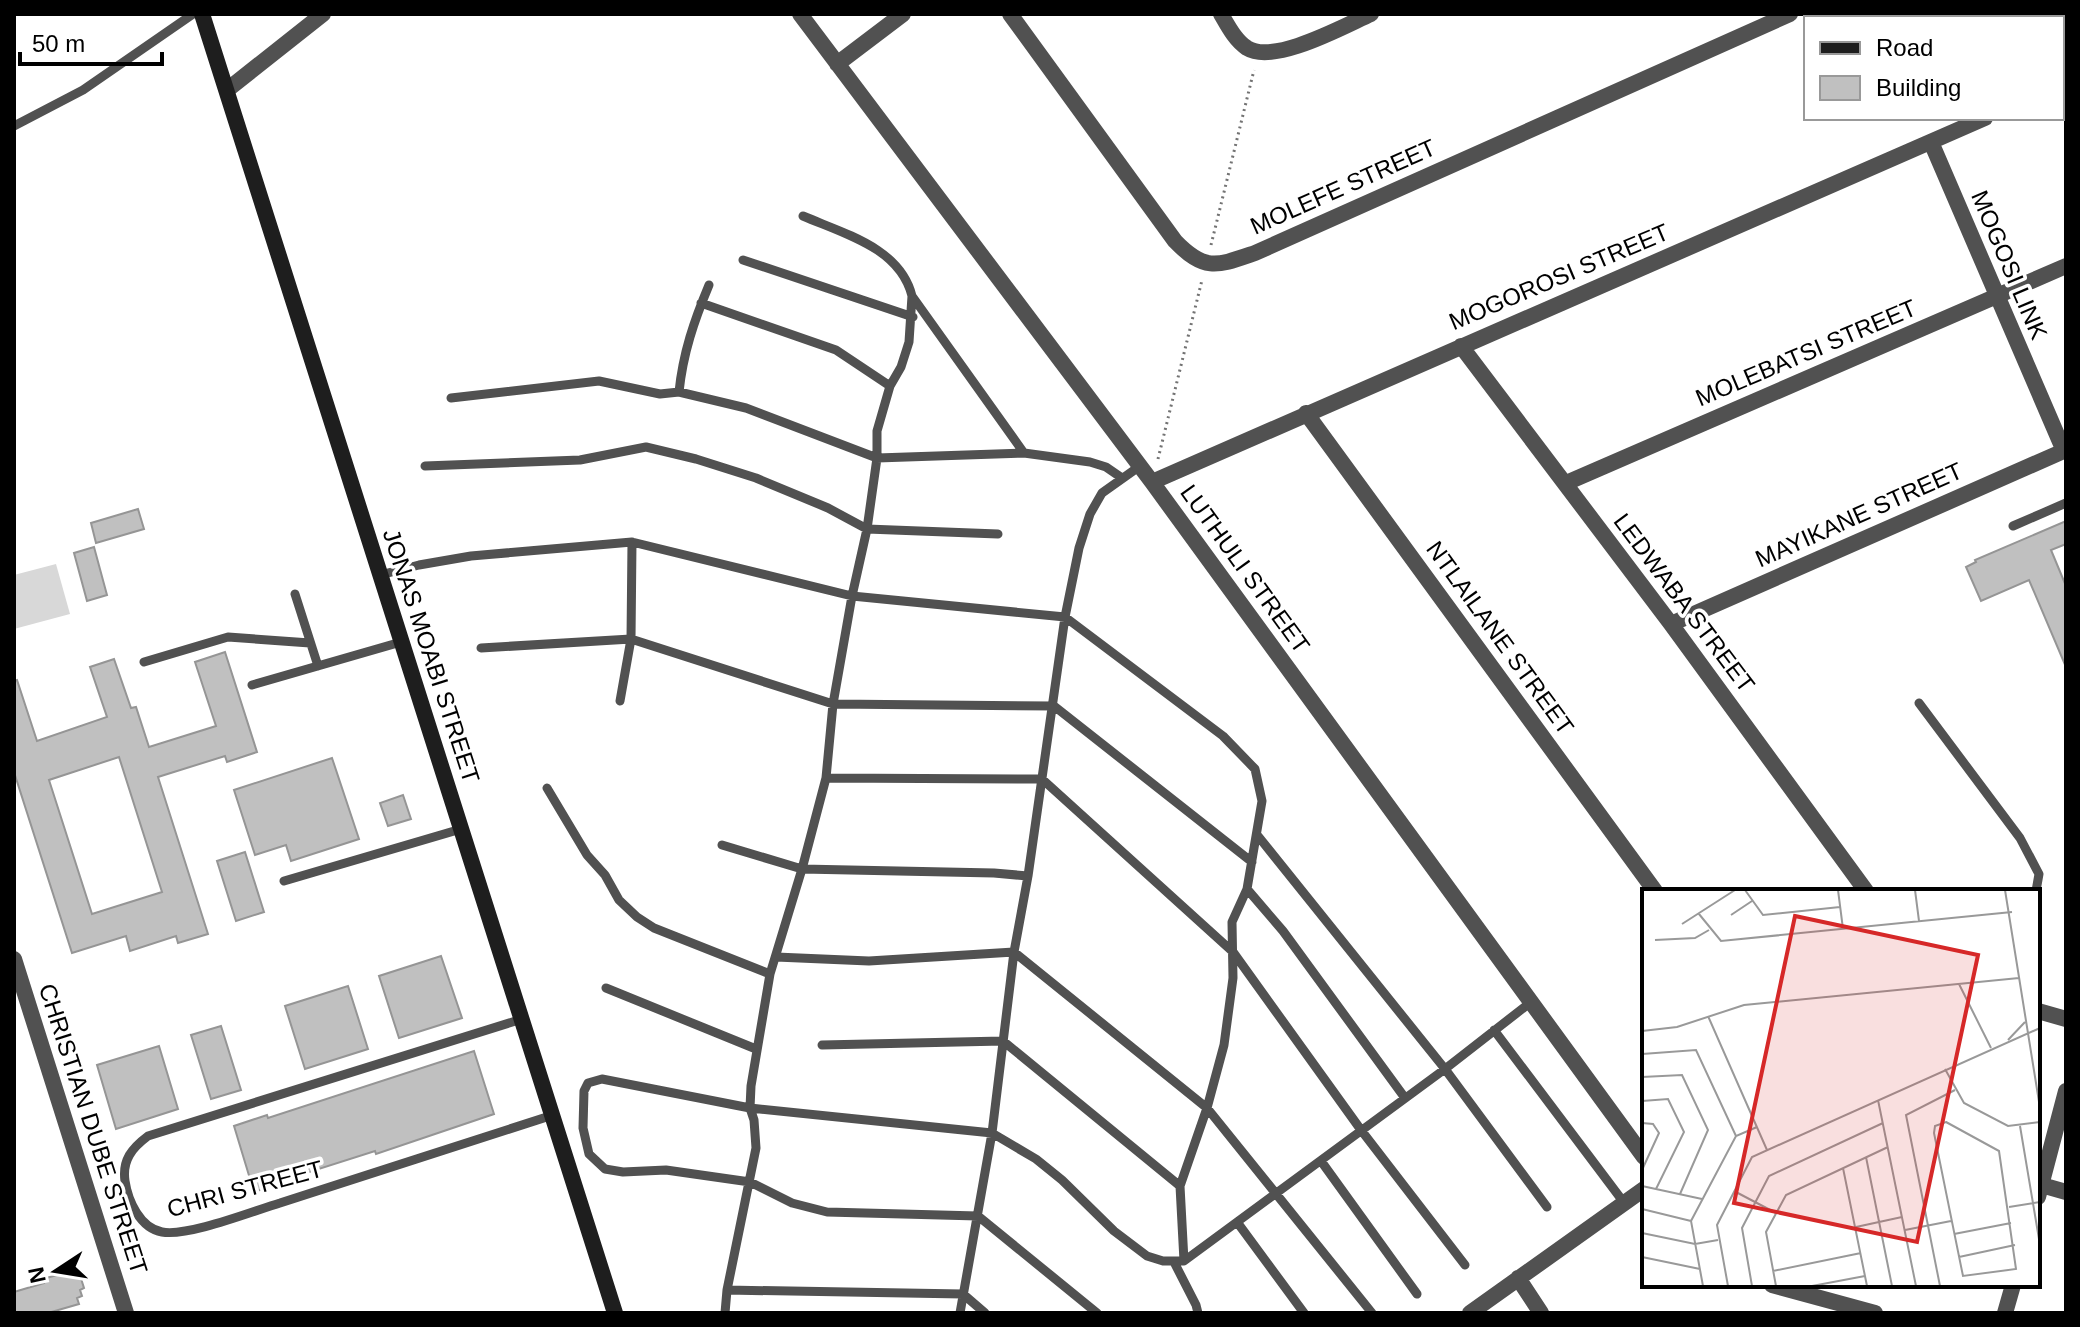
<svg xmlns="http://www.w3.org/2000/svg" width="2080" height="1327" font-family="Helvetica,sans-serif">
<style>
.green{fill:#d8d8d8}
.building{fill:#c0c0c0;stroke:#959595;stroke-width:2;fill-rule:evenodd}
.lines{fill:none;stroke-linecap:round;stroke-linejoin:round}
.path{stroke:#737373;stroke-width:3;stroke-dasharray:2 4;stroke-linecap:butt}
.lane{stroke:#515151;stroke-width:9}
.street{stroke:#515151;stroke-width:16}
.secondary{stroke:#1e1e1e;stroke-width:16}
.labels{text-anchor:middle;stroke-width:7;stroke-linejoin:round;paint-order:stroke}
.street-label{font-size:24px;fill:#000;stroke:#fff}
.inset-road{fill:none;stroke:#999;stroke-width:2}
.view{fill:#d62828;fill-opacity:0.15;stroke:#d62828;stroke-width:4}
.inset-edge{fill:none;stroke:#000;stroke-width:4}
</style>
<rect width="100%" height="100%" fill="#fff"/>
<path class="green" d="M56 564 70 614 14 629V575Z"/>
<path class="building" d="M138 509 144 529 96 543 91 523Z
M2066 521V544L2051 550 2066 586V667L2029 580 1981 601 1966 567 1976 562 1975 560Z
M94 547 107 595 87 601 74 553Z
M225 652 257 752 227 762 225 756 158 777 208 934 178 943 176 936 130 951 126 936 72 953 14 772V681L17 680 37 741 107 717 90 667 114 659 131 708 136 707 149 747 216 726 195 662ZM119 757 162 892 92 914 49 780Z
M332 758 359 839 291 861 286 845 255 855 234 790Z
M403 795 411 819 388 826 380 803Z
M245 852 264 912 236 921 217 861Z
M441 956 462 1018 399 1038 379 976Z
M348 986 368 1049 305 1069 285 1006Z
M221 1026 241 1090 211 1099 191 1035Z
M159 1046 178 1109 116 1129 97 1065Z
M474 1051 494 1114 376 1154 375 1151 287 1179 288 1181 254 1192 234 1126 267 1115 268 1118Z
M78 1269 84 1288 80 1290 82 1296 77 1298 79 1304 48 1313H14V1292L44 1283 43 1279Z"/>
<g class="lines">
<path class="path" d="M1211 245 1254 70
M1158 459 1202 280"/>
<path class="lane" d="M14 126 83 90 193 14
M803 216C845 234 900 248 912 296L1024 453
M743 260 913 317
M701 303 836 350 890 386
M679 392C683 353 694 321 709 285
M451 398 599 381 660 394 679 392 746 408 877 458 1024 453 1090 462 1106 467 1122 478
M425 466 580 460 646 447 696 459 756 478 828 508 867 529 998 534
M2013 526 2066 503
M380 575 419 565 471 556 632 542 852 596 1065 617 1223 736 1255 769 1262 801 1247 889 1232 922 1233 978 1224 1045 1207 1108 1180 1186 1184 1261
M295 594 318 666
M481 648 631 639 833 704 1054 706 1252 862
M144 662 228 637 310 643
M252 685 401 642
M620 701 631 639 632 542
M1919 703 2020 838 2039 874 2036 891
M826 778 1042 779 1233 952 1361 1130 1465 1265
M547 788 587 855 605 875 619 900 637 917 654 928 770 974
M1258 836 1445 1069 1547 1207
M722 845 802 869 994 873 1028 876
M284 881 461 829
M1247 889 1283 931 1405 1098
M776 957 869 961 1014 952 1207 1108 1372 1313
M606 988 756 1049
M522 1019 148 1136C132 1148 122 1160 125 1181 128 1201 140 1228 162 1232 188 1237 253 1211 280 1203 371 1173 462 1145 553 1115
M1494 1030 1625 1204
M822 1045 1003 1041 1180 1186
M1321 1161 1417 1294
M1237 1222 1304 1313
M1174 1262 1196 1305 1198 1313
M727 1290 963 1294 985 1313
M725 1313 727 1290 756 1148 754 1120 750 1108 751 1086 770 974 802 869 826 778 833 704 852 596 867 529 877 458V431L890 386 901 367 909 342 912 296
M960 1313 992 1133 1014 952 1028 876 1065 617 1079 548 1090 514 1102 493 1140 466
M1097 1313 978 1216 827 1212 792 1203 750 1182 666 1170 623 1172 605 1169 589 1154 583 1128 584 1091 588 1083 602 1079 750 1108 992 1133 1036 1159 1062 1180 1114 1231 1147 1256 1163 1261H1184L1445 1069 1531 1002"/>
<path class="street" d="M800 14 1152 482 1644 1157
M1010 14 1175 241C1205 272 1217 266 1255 253L1790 14
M1221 14C1228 26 1235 40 1247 48 1274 65 1344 26 1371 14
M1977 14 1978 18
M837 64 903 14
M2062 85 2066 83
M227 90 323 14
M1931 142 2064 451
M1461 346 1671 624 1866 891
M1306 413 1655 891
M1152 482 1985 118
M1566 483 2066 266
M1671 624 2066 450
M14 959 126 1313
M2038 1011 2066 1019
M2038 1184 2066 1192
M2038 1197 2066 1091
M1518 1278 1541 1313
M1772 1285 1875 1313
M1470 1313 1644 1189
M2005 1313 2013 1285"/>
<path class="secondary" d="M202 14 615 1313"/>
</g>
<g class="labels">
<g class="street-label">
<text transform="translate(1343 187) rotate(-24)" y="8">MOLEFE STREET</text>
<text transform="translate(2009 265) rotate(67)" y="8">MOGOSI LINK</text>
<text transform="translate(1559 277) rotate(-23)" y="8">MOGOROSI STREET</text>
<text transform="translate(1806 353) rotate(-23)" y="8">MOLEBATSI STREET</text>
<text transform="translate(1859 515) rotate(-24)" y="8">MAYIKANE STREET</text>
<text transform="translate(1245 569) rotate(54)" y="8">LUTHULI STREET</text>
<text transform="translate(1684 603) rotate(53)" y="8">LEDWABA STREET</text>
<text transform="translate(1500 638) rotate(54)" y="8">NTLAILANE STREET</text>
<text transform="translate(431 656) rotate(72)" y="8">JONAS MOABI STREET</text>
<text transform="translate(93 1129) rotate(72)" y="8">CHRISTIAN DUBE STREET</text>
<text transform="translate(245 1189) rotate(-15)" y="8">CHRI STREET</text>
</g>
</g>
<g transform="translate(1642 889)">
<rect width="398" height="398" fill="#fff"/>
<path class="inset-road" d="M103 1 121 26 198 18M196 1 201 40M273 1 277 32M363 1 398 219M57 25 79 52 370 23M89 26 110 12M40 35 93 1M13 51 53 49 67 41M317 95 349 159M66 127 125 261M0 142 35 138 102 116 377 89M366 151 383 133M0 165 54 161 94 247M303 180 322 214 366 237 398 233M0 188 40 186 66 241 38 305M236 211 274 397M0 212 26 210 42 243 14 300M304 233 357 262 374 380 321 387 292 244 293 237ZM0 234 11 235 17 244 0 281M378 237 398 356M224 268 250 397M201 279 225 397M0 297 60 310M92 302 134 324M367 318 398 313M0 320 49 332M214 338 260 328M263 341 309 332M0 344 53 355 76 351M312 345 369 334M0 368 58 380M317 368 373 356M131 382 219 364M61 397 49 332 94 247 115 238M86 397 75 336 110 268 398 139M110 397 100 339 127 287 241 234M134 397 124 343 144 306 246 258M170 397 223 387M298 397 264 226 313 201"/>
<path class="view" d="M153 27 336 66 275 353 92 314Z"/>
<rect width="398" height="398" class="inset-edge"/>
</g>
<rect width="2080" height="1327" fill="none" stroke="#000000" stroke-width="32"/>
<rect x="1804" y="16" width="260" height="104" fill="#ffffff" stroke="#999999" stroke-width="2"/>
<rect x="1820" y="42" width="40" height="12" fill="#1e1e1e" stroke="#999999" stroke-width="2"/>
<text x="1876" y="56" font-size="24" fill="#000000">Road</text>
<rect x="1820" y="76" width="40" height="24" fill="#c0c0c0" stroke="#999999" stroke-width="2"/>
<text x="1876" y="96" font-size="24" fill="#000000">Building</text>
<g transform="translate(56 1271) rotate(258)" stroke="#ffffff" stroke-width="6" paint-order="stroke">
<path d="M0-6L14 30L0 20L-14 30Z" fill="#000000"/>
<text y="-12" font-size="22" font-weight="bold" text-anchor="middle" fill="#000000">N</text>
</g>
<path d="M20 52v12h142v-12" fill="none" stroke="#000000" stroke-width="4"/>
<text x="32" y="52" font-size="24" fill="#000000" stroke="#ffffff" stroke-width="6" paint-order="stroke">50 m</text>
</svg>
